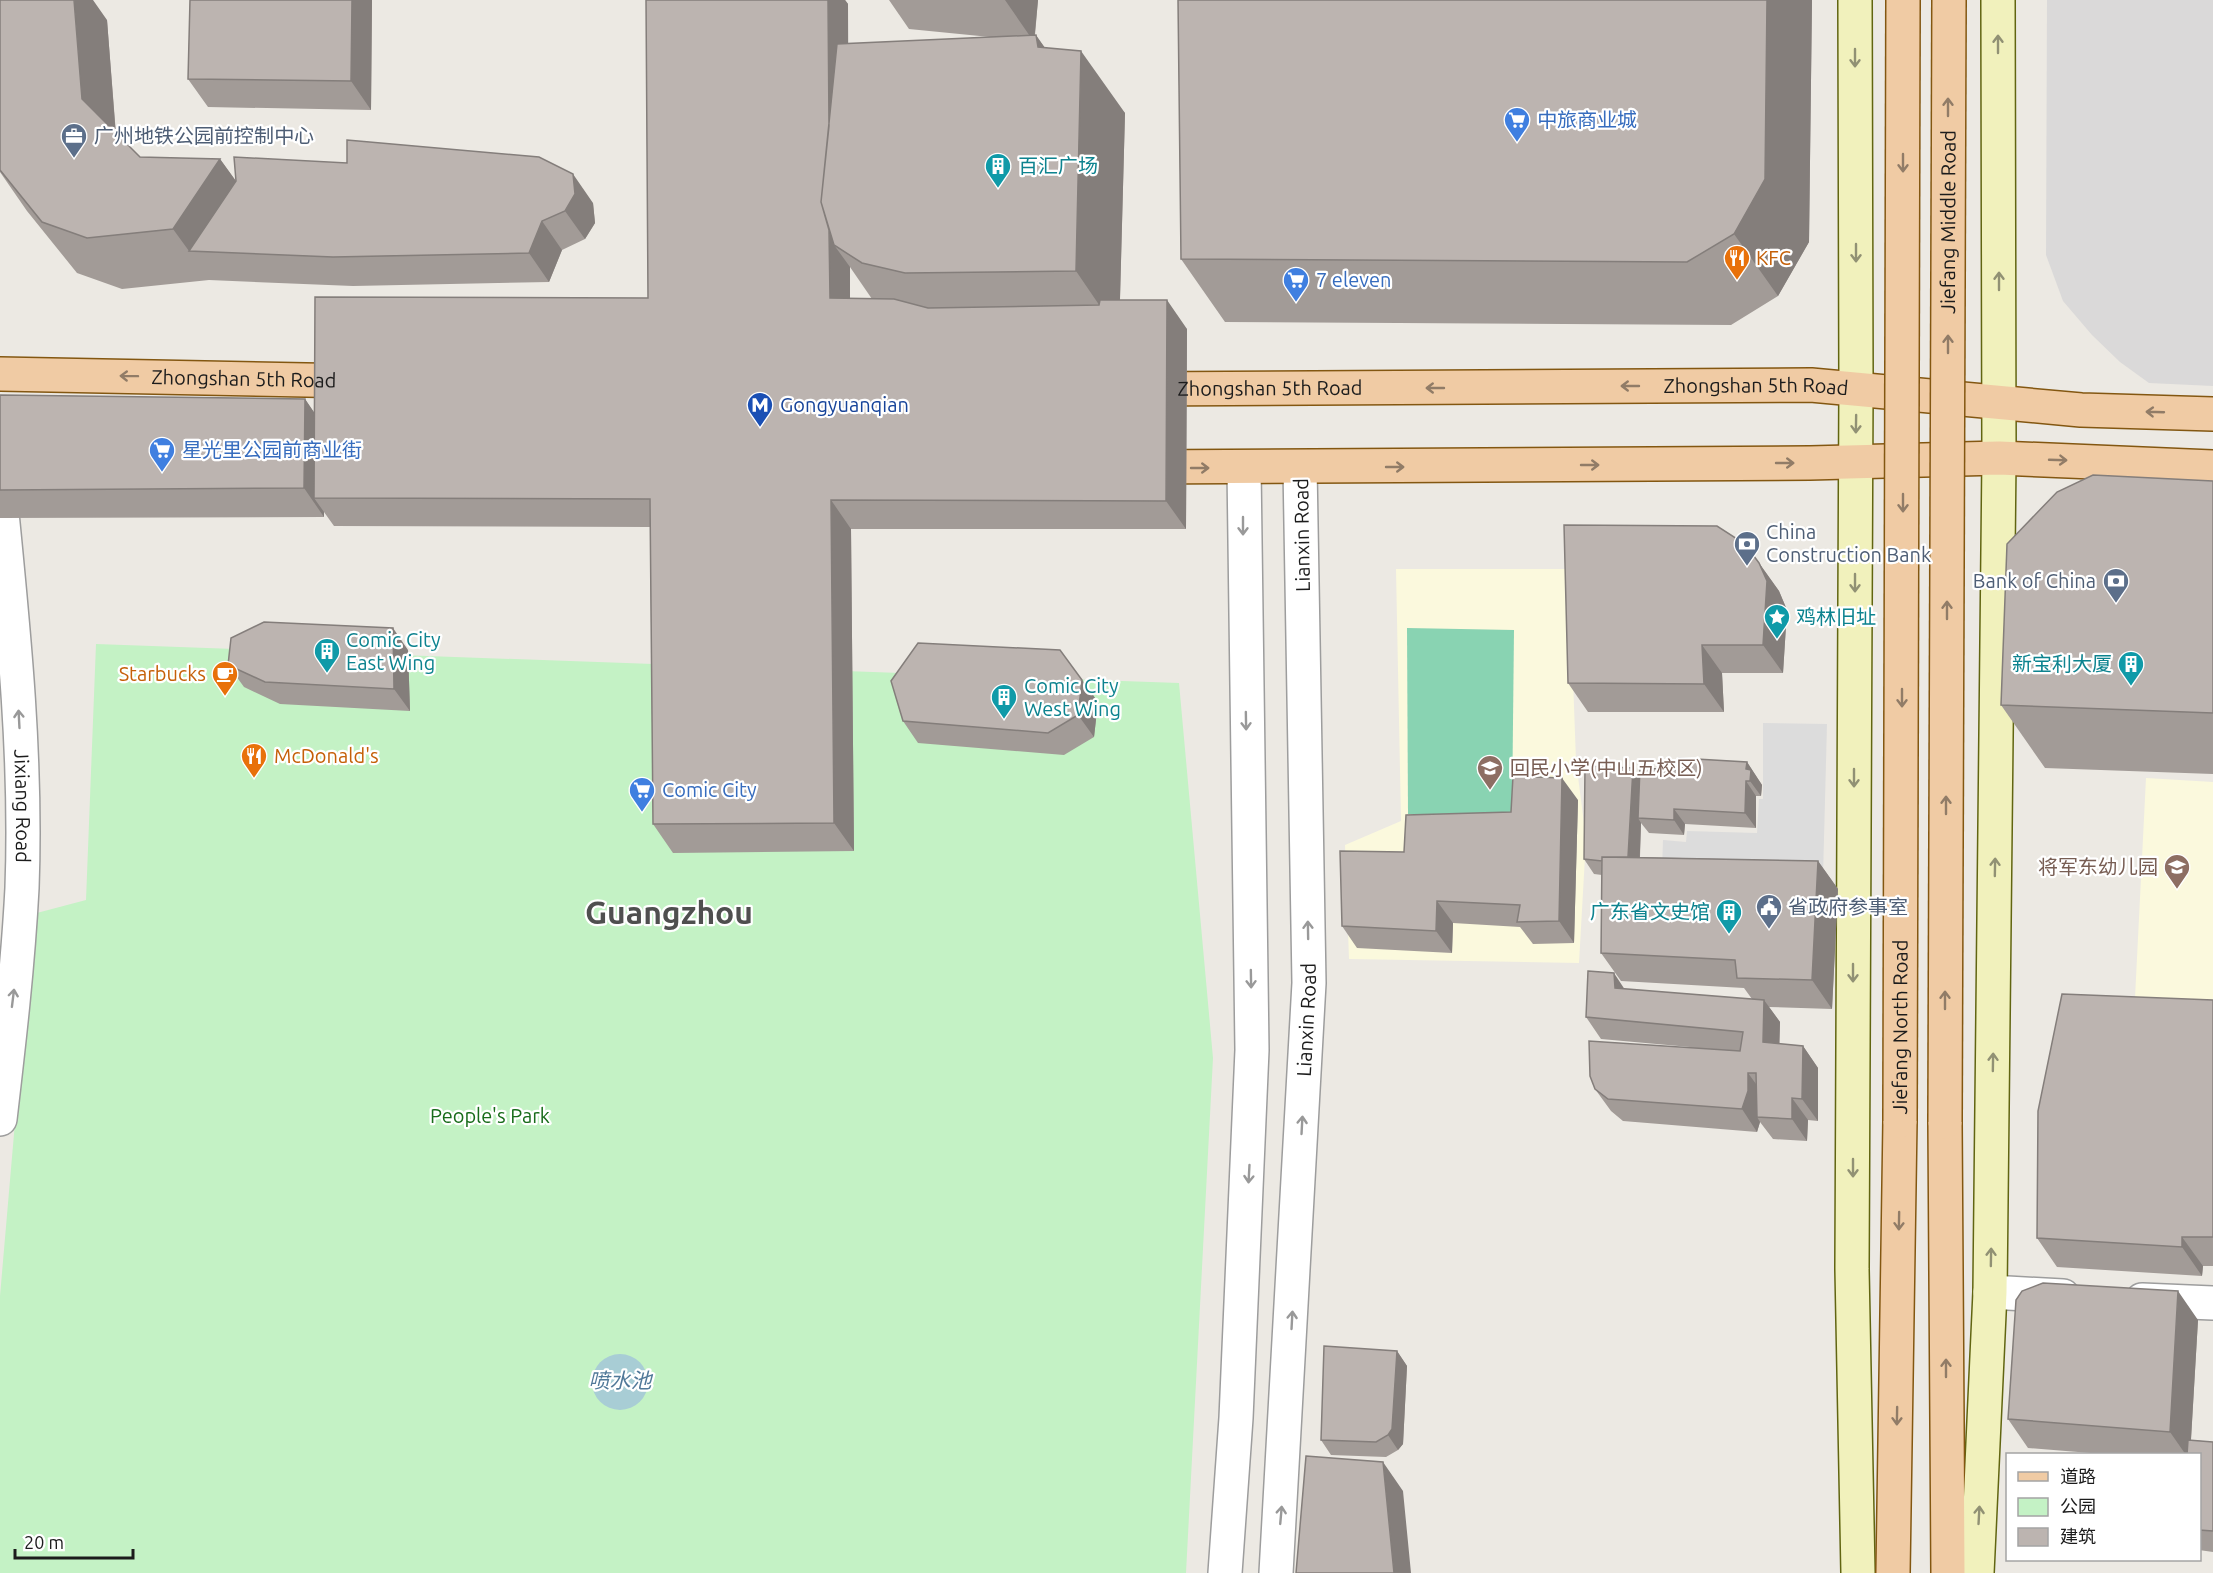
<svg xmlns="http://www.w3.org/2000/svg" width="2213" height="1573" font-family="Ubuntu,'Noto Sans SC',sans-serif">
<style>
.residential{fill:#dad9d9}
.education{fill:#fbf9dd}
.park{fill:#c4f2c5}
.pitch{fill:#89d3b2}
.parking{fill:#dcdcdc}
.water{fill:#a8cdd5}
.lines{fill:none;stroke-linecap:round;stroke-linejoin:round}
.minor-casing{stroke:#9d9d9d;stroke-width:36}
.tertiary-casing{stroke:#9d9d9d;stroke-width:36}
.secondary-casing{stroke:#616511;stroke-width:36}
.primary-casing{stroke:#835711;stroke-width:36}
.minor{stroke:#fff;stroke-width:33}
.tertiary{stroke:#fff;stroke-width:33}
.secondary{stroke:#f1f1bc;stroke-width:33}
.primary{stroke:#f0cba4;stroke-width:33}
.primary-bridge-casing{stroke:#835711;stroke-width:36;stroke-linecap:butt}
.primary-bridge{stroke:#f0cba4;stroke-width:33}
.wall{fill:#a29b97;fill-rule:evenodd}
.shaded-wall{fill:#847e7b}
.building{fill:#bcb4b0;stroke:#847e7b;stroke-width:1.5}
.oneway{stroke:#919174}
.oneway2{stroke:#917c67}
.oneway3{stroke:#999}
.labels{text-anchor:middle;stroke-width:4.5;stroke-linejoin:round;paint-order:stroke}
.shop-label{font-size:20px;fill:#366cbe;stroke:#fff;text-anchor:start}
.service-label{font-size:20px;fill:#4e5e75;stroke:#fff;text-anchor:start}
.culture-label{font-size:20px;fill:#0d838f;stroke:#fff;text-anchor:start}
.street-label{font-size:20px;fill:#1c1c1c;stroke:#fff}
.food-label{font-size:20px;fill:#c56008;stroke:#fff;text-anchor:start}
.transit-label{font-size:20px;fill:#164399;stroke:#fff;text-anchor:start}
.education-label{font-size:20px;fill:#785e54;stroke:#fff;text-anchor:start}
.park-label{font-size:20px;fill:#186c1a;stroke:#fff}
.water-label{font-size:21px;font-style:italic;fill:#517999;stroke:#fff}
.town-label{font-size:32px;font-weight:bold;fill:#4f4f4f;stroke:#fff}
</style>
<rect width="100%" height="100%" fill="#ece9e3"/>
<path class="residential" d="M2047 0H2213V386L2149 383 2120 362 2092 335 2063 301 2046 255Z"/>
<path class="education" d="M1396 569H1569L1576 761 1586 839 1579 963 1349 959 1345 845 1401 821Z
M2146 778 2213 782V1002L2135 998Z"/>
<path class="park" d="M96 644 1179 683 1213 1058 1186 1573H0V1296L33 914 86 900Z"/>
<path class="pitch" d="M1407 628 1514 630 1512 815 1408 814Z"/>
<path class="parking" d="M1763 723 1827 724 1823 877 1662 870 1663 840 1686 842 1687 831 1757 833 1759 799H1763Z"/>
<path class="water" d="M592 1382a28 28 0 1 1 56 0a28 28 0 1 1-56 0Z"/>
<g class="lines">
<g class="minor-casing">
<path id="minor" d="M1990 1292 2063 1296
M2142 1300 2213 1303"/>
</g>
<g class="tertiary-casing">
<g id="tertiary">
<path id="s1" d="M0 493C13 624 27 756 22 888 18 965 9 1042 0 1119"/>
<path d="M1225 1573 1236 1418 1252 1050 1244 468"/>
<path id="s2" d="M1276 1573 1309 983 1300 467"/>
</g>
</g>
<g class="secondary-casing">
<path id="secondary" d="M1855 0 1856 387 1852 1269 1858 1573
M1977 1573 1990 1292 1999 458 1998 0"/>
</g>
<g class="primary-casing">
<g id="primary">
<path id="s3" d="M0 374 358 381"/>
<path id="s4" d="M1142 389 1811 385 2081 410 2213 414"/>
<path d="M1141 467 1810 463 1999 458 2213 467"/>
<path d="M1945 1122 1948 1573"/>
<path d="M1893 1573 1900 1121"/>
</g>
</g>
<use href="#minor" class="minor"/>
<use href="#tertiary" class="tertiary"/>
<use href="#secondary" class="secondary"/>
<use href="#primary" class="primary"/>
<g class="primary-bridge-casing">
<g id="primary-bridge">
<path id="s5" d="M1900 1121 1903 0"/>
<path id="s6" d="M1945 1122 1949 0"/>
</g>
</g>
<use href="#primary-bridge" class="primary-bridge"/>
</g>
<path class="wall" d="M190 0H372L371 110 208 107 188 79Z
M646 0H845L848 4V44L990 37 909 29 889 0H1038L1035 35 1045 48 1125 113 1120 300 1187 329 1186 529H851L854 851 673 853 653 824 650 527 334 526 324 512V517L0 518V395L305 399 314 413 648 298ZM850 267 872 299 850 298Z
M1178 0H1812L1809 242 1778 296 1731 325 1225 322 1181 259Z
M107 20 116 134 140 157 220 159 236 181 593 203 595 223 585 239 562 250 549 282 353 286 209 280 122 289 77 273 27 211 0 172V170Z
M2213 481V774L2045 768 2001 705Z
M1759 563 1779 591 1787 610 1783 673H1722L1724 712H1588L1568 683Z
M408 650 410 711 280 704 244 687 228 665Z
M1082 680 1098 702 1094 737 1064 755 918 743 903 721Z
M1747 762 1762 785 1761 796H1756V828L1685 824 1684 835 1649 833 1641 823 1640 857 1818 861 1838 889 1832 1009 1769 1007 1780 1022 1779 1044 1803 1046 1818 1068V1121L1808 1120 1807 1141 1773 1139 1760 1122 1757 1132 1623 1121 1611 1111 1595 1089 1690 1047 1601 1039 1586 1017 1625 989 1752 999 1744 988 1621 981 1601 953 1602 875 1594 874 1584 859 1633 768 1640 777 1679 770Z
M1578 800 1574 943 1533 944 1520 927 1453 923 1452 953 1357 948 1342 926 1404 852 1511 812Z
M2213 1000V1266H2203L2202 1276 2057 1267 2037 1238Z
M2198 1320 2191 1440 2213 1442V1552L2199 1550V1455H2115L2028 1448 2008 1419Z
M1397 1351 1407 1366 1403 1444 1398 1450 1386 1457 1331 1455 1321 1440Z"/>
<path class="shaded-wall" d="M74 0H93L107 20 117 150 82 99Z
M352 0H372L371 110 351 81Z
M828 0H845L848 4 849 255 834 245 850 267V327L830 298Z
M1005 0H1038L1034 42Z
M1767 0H1812L1809 242 1778 296 1734 234Z
M1036 35 1080 98 1081 51 1125 113 1119 334 1076 271Z
M220 159 256 209 189 251 173 229Z
M573 174 593 203 595 223 585 239 565 211Z
M542 221 562 250 549 282 529 253Z
M1167 300 1187 329 1186 529 1166 501Z
M305 399 325 428 314 498 324 512V517L304 488Z
M831 500 851 529 854 851 834 823Z
M1759 563 1779 591 1787 610 1783 673 1763 645Z
M393 628 408 650 410 711 394 689Z
M1702 645 1722 673 1724 712 1704 684Z
M1082 680 1098 702 1094 737 1078 715Z
M1747 762 1762 785 1761 796 1750 781 1746 769Z
M1633 768 1644 783 1638 818 1641 823 1639 877 1628 862Z
M1562 778 1578 800 1574 943 1559 921Z
M1746 781 1756 796V828L1745 813Z
M1674 809 1685 824 1684 835 1674 820Z
M1818 861 1838 889 1832 1009 1812 980Z
M1437 901 1453 923 1452 953 1436 931Z
M1614 973 1629 996 1615 988Z
M1764 1000 1780 1022 1779 1064 1763 1042Z
M1803 1046 1818 1068V1121L1802 1099Z
M1748 1073 1764 1095 1757 1117 1760 1122 1757 1132 1742 1109Z
M1792 1098 1808 1120 1807 1141 1792 1119Z
M2182 1237 2203 1266 2202 1276 2182 1247Z
M2178 1291 2198 1320 2190 1455H2186L2170 1432Z
M1397 1351 1407 1366 1403 1444 1398 1450 1388 1435Z
M1383 1462 1403 1491 1411 1573H1394Z"/>
<path class="building" d="M0 0H74L82 99 140 157 220 159 173 229 87 238 42 222 0 170Z
M190 0H352L351 81 188 79Z
M646 0H828L829 126 821 202 829 230 830 298 894 299 928 308 1099 305 1100 300H1167L1166 501 831 500 834 823 653 824 650 499 314 498 315 297 648 298Z
M1178 0H1767L1765 179 1734 234 1687 262 1181 259Z
M1036 35 1038 47 1081 51 1076 271 905 273 862 263 834 245 821 202 837 44Z
M347 140 539 157 573 174 575 194 565 211 542 221 529 253 333 257 189 251 236 181 234 157 347 163Z
M0 395 305 399 304 488 0 490Z
M2093 475 2213 481V713L2001 705 2007 544 2057 492Z
M1564 525 1717 526 1745 544 1759 563 1767 581 1763 645H1702L1704 684 1568 683Z
M264 622 393 628 394 689 265 682 228 665 231 638Z
M918 643 1060 650 1082 680 1078 715 1048 733 903 721 891 681Z
M1679 758 1747 762 1746 769 1751 770 1750 781H1746L1745 813 1674 809V820L1638 818 1640 768 1679 770Z
M1585 766 1633 768 1628 857H1602V861L1584 859Z
M1513 776 1562 778 1559 921 1517 922 1520 905 1437 901 1436 931 1342 926 1340 851 1404 852 1406 815 1511 812Z
M1602 857 1818 861 1812 980 1737 978 1735 960 1601 953Z
M1588 971 1614 973 1615 988 1764 1000 1763 1042 1803 1046 1802 1099 1792 1098V1119L1757 1117 1756 1073H1748V1091L1742 1109 1608 1099 1595 1089 1590 1076 1589 1041 1740 1051 1743 1032 1586 1017Z
M2062 994 2213 1000V1237H2182V1247L2037 1238 2038 1111Z
M2043 1283 2178 1291 2170 1432 2008 1419 2016 1300 2022 1291Z
M1324 1346 1397 1351 1392 1429 1388 1435 1376 1442 1321 1440Z
M2188 1440 2213 1442V1531L2199 1530V1455H2187Z
M1306 1456 1383 1462 1394 1573H1296Z"/>
<defs><path id="oneway-shaft" d="M-6 0H5M1.5-3L5.5 0L1.5 3" fill="none" stroke-width="1.6" stroke-linecap="round" stroke-linejoin="round" transform="scale(1.5)"/></defs>
<g class="oneway">
<use href="#oneway-shaft" transform="translate(1998 44) rotate(-90)"/>
<use href="#oneway-shaft" transform="translate(1855 58) rotate(90)"/>
<use href="#oneway-shaft" transform="translate(1856 253) rotate(90)"/>
<use href="#oneway-shaft" transform="translate(1999 281) rotate(-90)"/>
<use href="#oneway-shaft" transform="translate(1856 424) rotate(91)"/>
<use href="#oneway-shaft" transform="translate(1855 583) rotate(90)"/>
<use href="#oneway-shaft" transform="translate(1854 778) rotate(90)"/>
<use href="#oneway-shaft" transform="translate(1995 867) rotate(-89)"/>
<use href="#oneway-shaft" transform="translate(1853 973) rotate(90)"/>
<use href="#oneway-shaft" transform="translate(1993 1062) rotate(-89)"/>
<use href="#oneway-shaft" transform="translate(1853 1168) rotate(90)"/>
<use href="#oneway-shaft" transform="translate(1991 1257) rotate(-89)"/>
<use href="#oneway-shaft" transform="translate(1979 1515) rotate(-87)"/>
</g>
<g class="oneway2">
<use href="#oneway-shaft" transform="translate(1948 107) rotate(-90)"/>
<use href="#oneway-shaft" transform="translate(1903 163) rotate(90)"/>
<use href="#oneway-shaft" transform="translate(1948 344) rotate(-90)"/>
<use href="#oneway-shaft" transform="translate(129 376) rotate(-179)"/>
<use href="#oneway-shaft" transform="translate(1630 386) rotate(180)"/>
<use href="#oneway-shaft" transform="translate(1435 388) rotate(180)"/>
<use href="#oneway-shaft" transform="translate(2155 412) rotate(-178)"/>
<use href="#oneway-shaft" transform="translate(2058 460) rotate(2)"/>
<use href="#oneway-shaft" transform="translate(1785 463)"/>
<use href="#oneway-shaft" transform="translate(1590 465)"/>
<use href="#oneway-shaft" transform="translate(1395 467)"/>
<use href="#oneway-shaft" transform="translate(1200 468)"/>
<use href="#oneway-shaft" transform="translate(1903 503) rotate(90)"/>
<use href="#oneway-shaft" transform="translate(1947 610) rotate(-90)"/>
<use href="#oneway-shaft" transform="translate(1902 698) rotate(90)"/>
<use href="#oneway-shaft" transform="translate(1946 805) rotate(-90)"/>
<use href="#oneway-shaft" transform="translate(1945 1000) rotate(-90)"/>
<use href="#oneway-shaft" transform="translate(1899 1221) rotate(91)"/>
<use href="#oneway-shaft" transform="translate(1946 1368) rotate(-90)"/>
<use href="#oneway-shaft" transform="translate(1897 1416) rotate(91)"/>
</g>
<g class="oneway3">
<use href="#oneway-shaft" transform="translate(1243 526) rotate(90)"/>
<use href="#oneway-shaft" transform="translate(19 719) rotate(-93)"/>
<use href="#oneway-shaft" transform="translate(1246 721) rotate(89)"/>
<use href="#oneway-shaft" transform="translate(1308 930) rotate(-91)"/>
<use href="#oneway-shaft" transform="translate(1251 979) rotate(89)"/>
<use href="#oneway-shaft" transform="translate(13 998) rotate(-83)"/>
<use href="#oneway-shaft" transform="translate(1302 1125) rotate(-87)"/>
<use href="#oneway-shaft" transform="translate(1249 1174) rotate(93)"/>
<use href="#oneway-shaft" transform="translate(1292 1320) rotate(-87)"/>
<use href="#oneway-shaft" transform="translate(1281 1515) rotate(-85)"/>
</g>
<defs>
<g id="supermarket-pin" transform="scale(1.35)"><path d="M0 17L-7.5 6A9.5 9.5 0 1 1 7.5 6Z" fill="#3f7fe0" stroke="#fff"/><path d="M-6-5.5h2.5l.6 2H6L4.5 2H-2.5L-4.4-4H-6ZM-1.5 3.2a1.3 1.3 0 1 0 .1 0ZM3 3.2a1.3 1.3 0 1 0 .1 0Z" fill="#fff"/></g>
<g id="office-pin" transform="scale(1.35)"><path d="M0 17L-7.5 6A9.5 9.5 0 1 1 7.5 6Z" fill="#5c6f8a" stroke="#fff"/><path d="M-6-3h4V-5.5h4V-3h4V5H-6ZM-1-4.5V-3h2v-1.5ZM-6 0V1H6V0Z" fill="#fff"/></g>
<g id="building-pin" transform="scale(1.35)"><path d="M0 17L-7.5 6A9.5 9.5 0 1 1 7.5 6Z" fill="#0f9aa8" stroke="#fff"/><path d="M-4-6H4V6H1V3H-1V6H-4ZM-2.5-4.3h1.7v1.8h-1.7ZM.8-4.3h1.7v1.8H.8ZM-2.5-1h1.7V.8h-1.7ZM.8-1h1.7V.8H.8Z" fill="#fff"/></g>
<g id="restaurant-pin" transform="scale(1.35)"><path d="M0 17L-7.5 6A9.5 9.5 0 1 1 7.5 6Z" fill="#e8710a" stroke="#fff"/><path d="M-5-6h1v4h1v-4h1v4h1v-4h1v5L-1.5 .5V6h-2V.5L-5-1ZM5-6V6H3V1.5H1.5Q1.5-4 5-6Z" fill="#fff"/></g>
<g id="metro-pin" transform="scale(1.35)"><path d="M0 17L-7.5 6A9.5 9.5 0 1 1 7.5 6Z" fill="#1a4fb4" stroke="#fff"/><path d="M-5.5 5V-5H-3L0 0L3-5H5.5V5H3V-.5L0 4L-3-.5V5Z" fill="#fff"/></g>
<g id="bank-pin" transform="scale(1.35)"><path d="M0 17L-7.5 6A9.5 9.5 0 1 1 7.5 6Z" fill="#5c6f8a" stroke="#fff"/><path d="M-6-4H6V4H-6ZM0-2.3a2.3 2.3 0 1 0 0 4.6a2.3 2.3 0 1 0 0-4.6Z" fill="#fff"/></g>
<g id="sight-pin" transform="scale(1.35)"><path d="M0 17L-7.5 6A9.5 9.5 0 1 1 7.5 6Z" fill="#0f9aa8" stroke="#fff"/><path d="M0-6L1.8-2.2L6-1.7L2.9 1.2L3.7 5.4L0 3.3L-3.7 5.4L-2.9 1.2L-6-1.7L-1.8-2.2Z" fill="#fff"/></g>
<g id="cafe-pin" transform="scale(1.35)"><path d="M0 17L-7.5 6A9.5 9.5 0 1 1 7.5 6Z" fill="#e8710a" stroke="#fff"/><path d="M-5.5-4.5H6V0H3Q3 3.5 0 3.5H-2.5Q-5.5 3.5-5.5 0ZM3-3.2v2h1.7v-2ZM-6 4.5H4V6H-6Z" fill="#fff"/></g>
<g id="school-pin" transform="scale(1.35)"><path d="M0 17L-7.5 6A9.5 9.5 0 1 1 7.5 6Z" fill="#8d6e63" stroke="#fff"/><path d="M0-5L7-2L0 1L-7-2ZM-4 1L0 2.5L4 1V4Q0 6-4 4Z" fill="#fff"/></g>
<g id="civic-pin" transform="scale(1.35)"><path d="M0 17L-7.5 6A9.5 9.5 0 1 1 7.5 6Z" fill="#5c6f8a" stroke="#fff"/><path d="M-.6-6.5H3V-4.5H.6V-3L4-1V1h2V6H-6V1h2V-1L-.6-3ZM-1.2 2.5V6h2.4V2.5Z" fill="#fff"/></g>
</defs>
<g fill-rule="evenodd">
<use href="#supermarket-pin" x="1517" y="120"/>
<use href="#office-pin" x="74" y="136"/>
<use href="#building-pin" x="998" y="166"/>
<use href="#restaurant-pin" x="1737" y="258"/>
<use href="#supermarket-pin" x="1296" y="280"/>
<use href="#metro-pin" x="760" y="405"/>
<use href="#supermarket-pin" x="162" y="450"/>
<use href="#bank-pin" x="1747" y="544"/>
<use href="#bank-pin" x="2116" y="581"/>
<use href="#sight-pin" x="1777" y="617"/>
<use href="#building-pin" x="327" y="651"/>
<use href="#building-pin" x="2131" y="664"/>
<use href="#cafe-pin" x="225" y="674"/>
<use href="#building-pin" x="1004" y="697"/>
<use href="#restaurant-pin" x="254" y="756"/>
<use href="#school-pin" x="1490" y="768"/>
<use href="#supermarket-pin" x="642" y="790"/>
<use href="#school-pin" x="2177" y="867"/>
<use href="#civic-pin" x="1769" y="907"/>
<use href="#building-pin" x="1729" y="912"/>
</g>
<g class="labels">
<g class="shop-label">
<text x="1537" y="127">中旅商业城</text>
<text x="1316" y="287">7 eleven</text>
<text x="182" y="457">星光里公园前商业街</text>
<text x="662" y="797">Comic City</text>
</g>
<g class="service-label">
<text x="94" y="143">广州地铁公园前控制中心</text>
<text x="1766" y="539">China<tspan x="1766" dy="23">Construction Bank</tspan></text>
<text x="2096" y="588" text-anchor="end">Bank of China</text>
<text x="1788" y="914">省政府参事室</text>
</g>
<g class="culture-label">
<text x="1018" y="173">百汇广场</text>
<text x="1796" y="624">鸡林旧址</text>
<text x="346" y="647">Comic City<tspan x="346" dy="23">East Wing</tspan></text>
<text x="2112" y="671" text-anchor="end">新宝利大厦</text>
<text x="1024" y="693">Comic City<tspan x="1024" dy="23">West Wing</tspan></text>
<text x="1710" y="919" text-anchor="end">广东省文史馆</text>
</g>
<g class="street-label">
<text dy="7" stroke="none"><textPath href="#s6" startOffset="900">Jiefang Middle Road</textPath></text>
<text dy="7" stroke="none"><textPath href="#s3" startOffset="244">Zhongshan 5th Road</textPath></text>
<text dy="7" stroke="none"><textPath href="#s4" startOffset="614">Zhongshan 5th Road</textPath></text>
<text dy="7" stroke="none"><textPath href="#s4" startOffset="128">Zhongshan 5th Road</textPath></text>
<text transform="translate(1302 535) rotate(-91)" y="7">Lianxin Road</text>
<text dy="7" stroke="none"><textPath href="#s1" startOffset="314">Jixiang Road</textPath></text>
<text dy="7" stroke="none"><textPath href="#s2" startOffset="554">Lianxin Road</textPath></text>
<text dy="7" stroke="none"><textPath href="#s5" startOffset="94">Jiefang North Road</textPath></text>
</g>
<g class="food-label">
<text x="1756" y="265">KFC</text>
<text x="206" y="681" text-anchor="end">Starbucks</text>
<text x="274" y="763">McDonald's</text>
</g>
<g class="transit-label">
<text x="780" y="412">Gongyuanqian</text>
</g>
<g class="education-label">
<text x="1510" y="775">回民小学(中山五校区)</text>
<text x="2158" y="874" text-anchor="end">将军东幼儿园</text>
</g>
<g class="park-label">
<text x="490" y="1123">People's Park</text>
</g>
<g class="water-label">
<text x="620" y="1388">喷水池</text>
</g>
<g class="town-label">
<text x="669" y="924">Guangzhou</text>
</g>
</g>
<rect x="2006" y="1453" width="195" height="108" fill="#ffffff" stroke="#a4a4a4" stroke-width="1.5"/>
<rect x="2018" y="1472" width="30" height="9" fill="#f0cba4" stroke="#a4a4a4" stroke-width="1.5"/>
<text x="2060" y="1483" font-size="18" fill="#1c1c1c">道路</text>
<rect x="2018" y="1498" width="30" height="18" fill="#c4f2c5" stroke="#a4a4a4" stroke-width="1.5"/>
<text x="2060" y="1513" font-size="18" fill="#1c1c1c">公园</text>
<rect x="2018" y="1528" width="30" height="18" fill="#bcb4b0" stroke="#a4a4a4" stroke-width="1.5"/>
<text x="2060" y="1543" font-size="18" fill="#1c1c1c">建筑</text>
<path d="M15 1549v9h118v-9" fill="none" stroke="#1c1c1c" stroke-width="3"/>
<text x="24" y="1549" font-size="18" fill="#1c1c1c" stroke="#ffffff" stroke-width="4.5" paint-order="stroke">20 m</text>
</svg>
